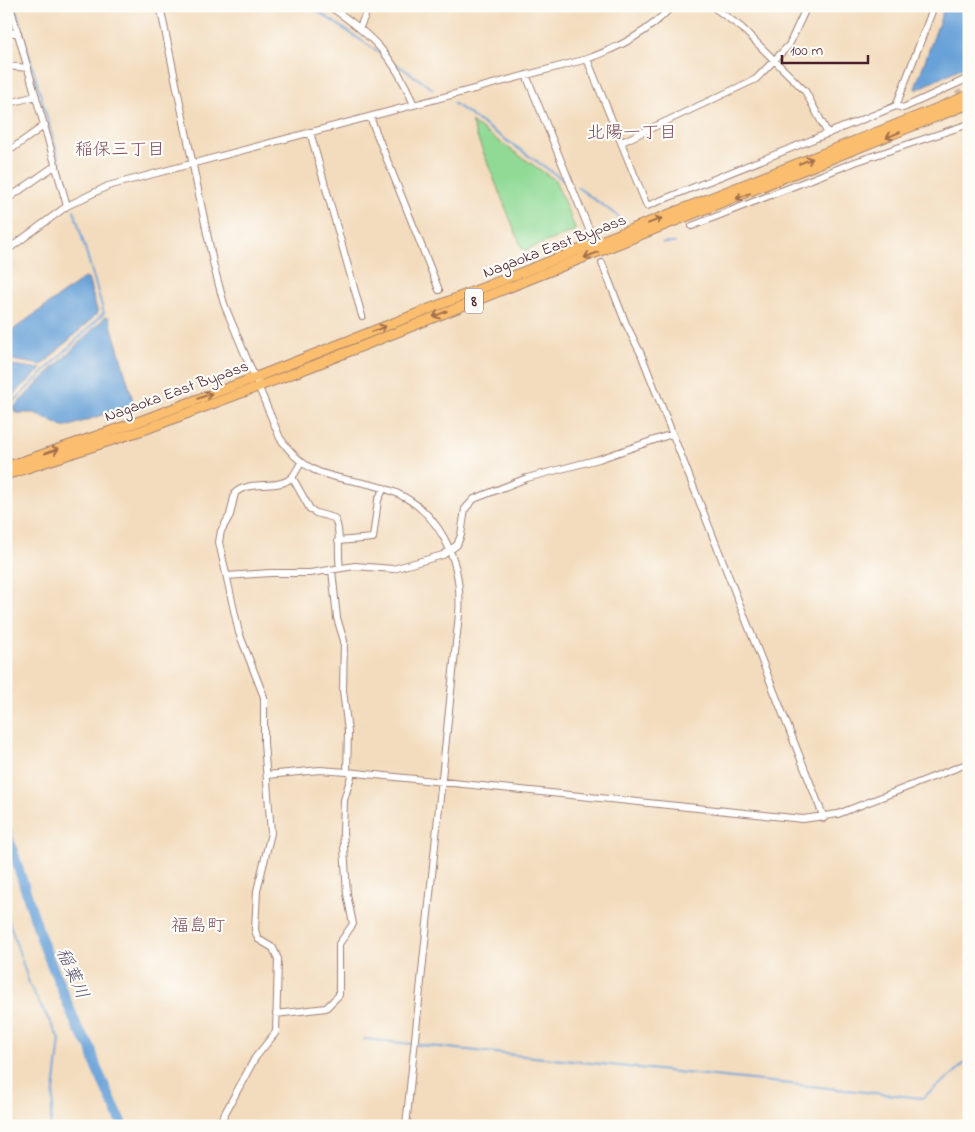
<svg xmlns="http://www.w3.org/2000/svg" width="975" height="1132" font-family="'Indie Flower','Klee One',sans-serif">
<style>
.green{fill:#90da96;stroke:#6d7c60}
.water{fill:#69a2d8;stroke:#5a6082}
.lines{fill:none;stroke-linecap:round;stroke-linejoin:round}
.stream{stroke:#69a2d8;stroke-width:2}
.river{stroke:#69a2d8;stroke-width:10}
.minor-tunnel{stroke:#d1b6a0;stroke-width:6;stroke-dasharray:6 3;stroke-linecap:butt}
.minor-casing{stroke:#9e7e74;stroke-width:8}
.highway-casing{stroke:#9e7e74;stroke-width:11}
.minor{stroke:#fff;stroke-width:6}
.highway{stroke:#fbbe6e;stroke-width:9}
.highway-bridge-casing{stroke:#9e7e74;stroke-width:11;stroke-linecap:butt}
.highway-bridge{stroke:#fbbe6e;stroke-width:9}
.oneway{stroke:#a26e4c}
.labels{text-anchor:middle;stroke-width:4.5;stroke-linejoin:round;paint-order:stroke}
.shield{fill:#fdfcf7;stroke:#806168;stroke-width:1}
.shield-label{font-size:15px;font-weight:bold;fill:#4a1f2b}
.street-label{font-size:16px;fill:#4a1f2b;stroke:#fdfcf7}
.neighbourhood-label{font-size:18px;fill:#7d4d60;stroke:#fdfcf7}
.water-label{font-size:18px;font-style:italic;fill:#565370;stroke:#fdfcf7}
</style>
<rect width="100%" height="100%" fill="#fdfcf7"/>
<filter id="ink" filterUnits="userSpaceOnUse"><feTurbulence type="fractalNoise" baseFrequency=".02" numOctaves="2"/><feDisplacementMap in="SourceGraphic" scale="10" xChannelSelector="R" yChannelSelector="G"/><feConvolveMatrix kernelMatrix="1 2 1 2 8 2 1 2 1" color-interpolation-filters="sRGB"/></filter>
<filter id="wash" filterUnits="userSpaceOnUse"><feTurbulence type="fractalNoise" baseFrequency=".0096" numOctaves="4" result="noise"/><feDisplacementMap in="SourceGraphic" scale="20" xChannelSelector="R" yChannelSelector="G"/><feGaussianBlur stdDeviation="1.12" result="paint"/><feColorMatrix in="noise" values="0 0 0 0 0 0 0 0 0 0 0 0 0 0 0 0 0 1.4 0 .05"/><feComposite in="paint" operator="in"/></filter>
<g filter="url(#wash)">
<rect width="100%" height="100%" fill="#f3dcbd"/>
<path class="green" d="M471 122 555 180 575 228 574 231 523 251Z"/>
<path class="water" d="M945 6H969V64L916 90 915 88Z
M84 278 88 279 98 313 42 365 6 359V335Z
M105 317H109L134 404 67 427H63L35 413H16L13 408Z
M6 364 41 369 6 402Z"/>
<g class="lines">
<path class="stream" d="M15 6 69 194
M310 6 383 55
M395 63 433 89
M453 103 565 181
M577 187 619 217
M663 243H675
M6 409 104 313 74 210
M6 622 8 636 6 650
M6 912 30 986 60 1040 50 1126
M364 1039 922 1098 952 1075 969 1059"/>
<path class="river" d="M6 830 43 944 78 1029 91 1048 96 1067 123 1126"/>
</g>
</g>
<g filter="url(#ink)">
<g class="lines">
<path class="minor-tunnel" d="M958 90 969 115"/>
<g class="minor-casing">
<path id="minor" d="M10 6 67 206
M160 6 214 267 224 304 280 438C311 484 341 474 386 489 440 507 463 561 459 614L406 1126
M329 6C371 34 395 57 414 105
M712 6 742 28 805 91 828 134
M360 27 369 6
M6 33H18
M587 59 647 206 896 106 903 108 969 78
M6 66 28 68
M526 75 593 239
M6 104 36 96
M896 106 934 6
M370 117 439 290
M310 132 362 316
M622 142 756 79 789 45 807 6
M6 153 45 125
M6 200 56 165
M692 226 855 162 969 124
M6 251 67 206 108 186 587 59C620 47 649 32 672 6
M602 263 626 324 641 354 824 818
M292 477 310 509 316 513 334 518C342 530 337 553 340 568
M338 541 373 538 378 500 384 488
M332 570 337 618 344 641 343 690 348 732 347 772
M227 576 270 573H310L355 566 393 569 443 555 457 545 461 535 465 509 474 499 527 478 599 459 672 434
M267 775 320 770 347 772 803 819 838 814 969 763
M276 1014 326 1008 339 995V944L353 924 347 894 343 832 344 800 352 773
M218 1126 255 1058 276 1032 278 959 273 948 258 939 255 930 257 891 271 833 264 743V697L239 633 219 542 221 531 230 515 235 493C250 479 279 491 292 477 296 473 298 467 301 463"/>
</g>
<g class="highway-casing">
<path id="highway" d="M6 467 143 420 254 378 933 110
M6 475 146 429 310 367 938 116"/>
</g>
<use href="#minor" class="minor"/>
<use href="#highway" class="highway"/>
<g class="highway-bridge-casing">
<path id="highway-bridge" d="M933 110 969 95
M938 116 969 104"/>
</g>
<use href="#highway-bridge" class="highway-bridge"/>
</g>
<defs><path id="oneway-shaft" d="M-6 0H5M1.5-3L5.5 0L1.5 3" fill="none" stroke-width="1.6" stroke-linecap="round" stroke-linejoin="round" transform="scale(1.25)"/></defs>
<g class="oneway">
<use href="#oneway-shaft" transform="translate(893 135) rotate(157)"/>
<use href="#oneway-shaft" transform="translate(806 161) rotate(-22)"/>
<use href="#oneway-shaft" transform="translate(743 196) rotate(158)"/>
<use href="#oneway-shaft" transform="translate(655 221) rotate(-21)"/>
<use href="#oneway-shaft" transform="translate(591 255) rotate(159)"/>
<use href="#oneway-shaft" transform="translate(440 314) rotate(158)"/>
<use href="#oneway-shaft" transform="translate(379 329) rotate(-21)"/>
<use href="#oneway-shaft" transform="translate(205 396) rotate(-21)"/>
<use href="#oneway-shaft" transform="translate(52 451) rotate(-19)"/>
</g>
</g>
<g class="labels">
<rect class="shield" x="465" y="288.5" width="18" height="25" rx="4"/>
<g class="shield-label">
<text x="474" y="306">8</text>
</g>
<g class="street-label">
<text transform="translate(554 245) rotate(-21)" y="6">Nagaoka East Bypass</text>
<text transform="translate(176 390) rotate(-20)" y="6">Nagaoka East Bypass</text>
</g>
<g class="neighbourhood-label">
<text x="632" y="138">北陽一丁目</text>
<text x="120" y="155">稲保三丁目</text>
<text x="198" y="931">福島町</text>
</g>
<g class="water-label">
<text transform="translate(73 973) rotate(66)" y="6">稲葉川</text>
</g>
</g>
<rect width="975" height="1132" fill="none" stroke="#fdfcf7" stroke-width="25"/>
<path d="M782 55v8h86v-8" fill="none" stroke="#4a1f2b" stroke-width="2.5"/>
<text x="790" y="55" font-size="15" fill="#4a1f2b" stroke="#fdfcf7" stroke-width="4" paint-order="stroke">100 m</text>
</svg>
